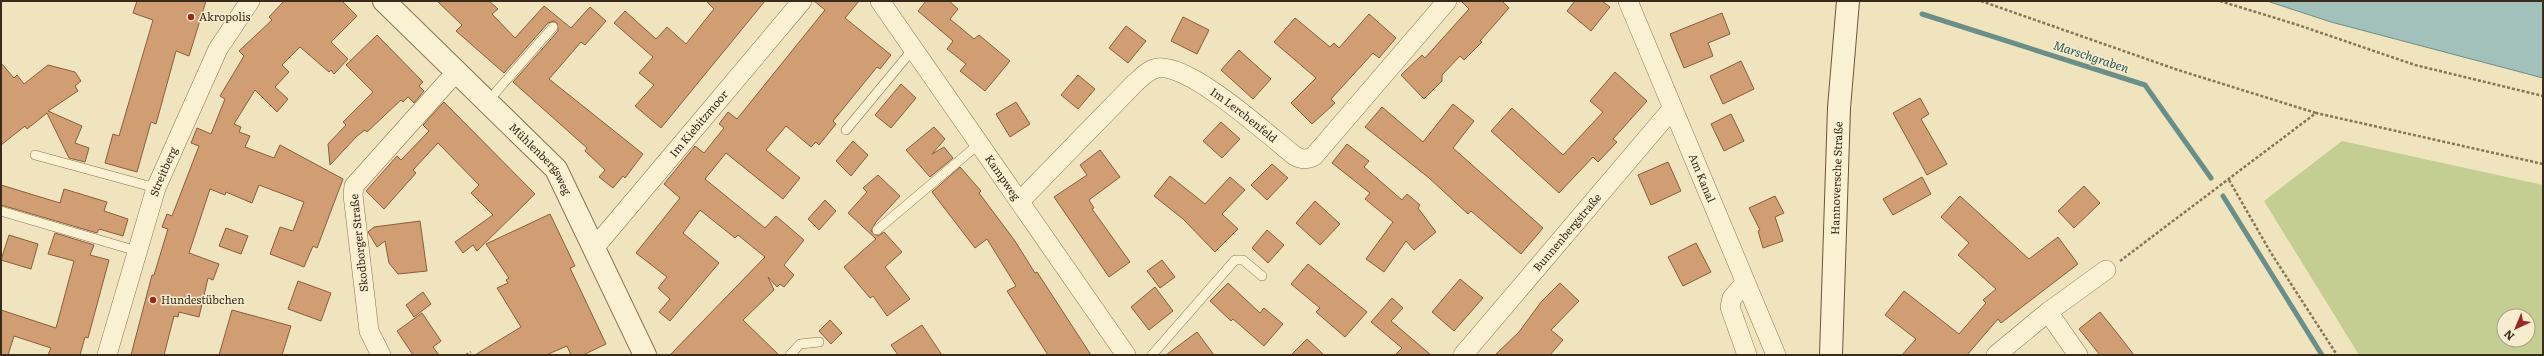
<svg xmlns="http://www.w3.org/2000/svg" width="2544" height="356" font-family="Literata,serif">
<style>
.green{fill:#c4ce92;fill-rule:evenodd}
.water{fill:#a2c1ba;stroke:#698f88}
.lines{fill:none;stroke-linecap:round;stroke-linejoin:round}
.stream{stroke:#698f88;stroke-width:5}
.building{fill:#d09e72;stroke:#895e3b}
.service-casing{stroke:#897456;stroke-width:10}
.minor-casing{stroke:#897456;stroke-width:20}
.tertiary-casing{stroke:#897456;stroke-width:24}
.secondary-casing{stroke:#6b553a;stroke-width:24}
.path{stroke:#897456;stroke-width:2.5;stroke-dasharray:3 2;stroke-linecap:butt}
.service{stroke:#faf0d2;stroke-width:9}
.minor{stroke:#faf0d2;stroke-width:19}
.tertiary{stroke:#faf0d2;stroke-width:22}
.secondary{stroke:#faf0d2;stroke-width:22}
.poi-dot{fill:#9b2923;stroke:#f7edce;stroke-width:1.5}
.labels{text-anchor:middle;stroke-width:3;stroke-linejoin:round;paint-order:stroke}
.poi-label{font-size:11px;fill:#382b1c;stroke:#f7edce;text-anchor:start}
.street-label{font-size:11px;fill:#382b1c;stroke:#f7edce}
.water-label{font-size:12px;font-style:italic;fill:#2a5858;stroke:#f7edce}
</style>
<rect width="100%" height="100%" fill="#f0e4be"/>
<path class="green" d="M2342 141 2543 185V355H2359L2264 201ZM2504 316H2528V340H2504Z"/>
<path class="water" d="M2267 1H2543V78L2331 22Z"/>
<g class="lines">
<path class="stream" d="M1922 14 2145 85 2211 178
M2223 196 2322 355"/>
</g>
<path class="building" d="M137 1H206L189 56 176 51 156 124 151 122 137 172 105 163 113 134 119 136 153 20 133 13Z
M284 1H342L357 16 331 42 348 59 334 74 331 70 329 72 300 47 282 65 289 72 275 87 288 99 277 112 255 90 234 124 241 127 239 132 250 136 245 147 274 158 280 145 343 179 317 248 313 246 304 267 270 254 280 227 293 231 304 202 259 185 252 203 226 192 225 195 210 189 189 253 219 264 213 280 208 278 199 317 179 312 178 317 174 316 164 355H131L152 275H154L168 229 162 227 167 214 172 216 199 146 191 143 197 128 211 134 225 99 220 96 244 56 239 51 272 20 269 17Z
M437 1H489L498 9 492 14 515 38 544 6 571 28 590 7 606 21 585 45 581 42 549 79 643 154 625 178 623 176 613 188 599 177 605 170 585 151 587 148 513 82 558 31 557 23 554 21 548 23 504 73 456 31 462 25Z
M706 1H765L661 128 635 106 654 85 639 73 653 57 614 23 625 11 656 39 667 27 686 44 714 9Z
M814 1H859L845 18 891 55 880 69 877 67 833 121 836 124 819 145 816 142 811 147 786 126 766 150 800 178 783 199 726 153 705 179 765 228 776 216 804 240 784 265 794 275 784 287 780 284 777 287 768 277 774 290 743 320 779 355H670L765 257 738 235 735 238 700 210 683 233 719 263 670 321 659 312 670 299 658 288 667 277 636 253 680 198 664 184 695 146 704 153 724 128 719 124 728 112 737 119 825 10Z
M926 1H949L958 9 950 19 974 39 979 35 1010 61 985 91 960 71 966 64 947 49 953 41 918 11Z
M1461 1H1502L1509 8 1480 41 1482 42 1464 60 1460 56 1442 75V81L1424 99 1401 75 1422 55 1425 58 1469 9Z
M1575 1H1602L1610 7 1591 31 1567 11Z
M1722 13 1730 34 1708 43 1713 56 1684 68 1670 34Z
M1369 14 1396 38 1379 58 1373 53 1331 99 1335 103 1312 124 1291 103 1316 78 1274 42 1295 18 1330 47 1334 43 1339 48Z
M1183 17 1209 30 1197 54 1171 41Z
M1126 26 1146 41 1128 63 1109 48Z
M377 35 423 82 419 86 424 91 414 103 408 97 403 102 401 100 367 132 365 130 357 136 330 165 328 144 346 125 343 122 373 92 346 65Z
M1239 50 1271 79 1253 99 1221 70Z
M1741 61 1754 89 1723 104 1710 76Z
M1 63 14 78 17 75 24 84 48 65 75 72 81 81 75 86 78 91 48 111 82 126 75 143 89 148 85 162 69 158 47 113 27 129 25 126 1 145Z
M1615 72 1647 101 1613 139 1617 142 1598 162 1593 157 1559 193 1491 131 1512 108 1563 155 1603 112 1590 101Z
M1078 75 1095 89 1078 109 1061 95Z
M901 84 916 98 891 128 875 115Z
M1920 98 1929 114 1921 119 1947 164 1927 175 1893 113Z
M444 102 535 194 477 251 473 245 463 253 455 242 493 215 471 193 479 185 438 143 413 170 416 173 384 209 366 191 397 156 401 160 429 131 423 125Z
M1016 102 1030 124 1010 137 996 114Z
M1453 104 1474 121 1453 148 1543 228 1521 254 1471 211 1468 214 1429 178 1365 127 1382 107 1423 142Z
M1731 114 1744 141 1724 151 1711 124Z
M1221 122 1240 139 1222 158 1203 141Z
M934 127 945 139 932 154 944 147 953 158 930 177 906 150Z
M853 141 868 155 851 176 836 161Z
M1347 144 1369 161 1364 167 1402 200 1407 194 1420 205 1418 208 1436 232 1414 250 1406 241 1384 272 1366 259 1393 222 1365 199 1370 193 1332 163Z
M1100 150 1120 177 1089 200 1094 208 1092 209 1130 262 1109 277 1054 197 1087 175 1080 165Z
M1668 162 1681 191 1651 205 1638 175Z
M1272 164 1288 178 1267 200 1251 185Z
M960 167 981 191 979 193 1015 241 1035 273 1037 272 1091 355H1048L1007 291 1016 286 987 239 975 248 932 192Z
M878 175 900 196 876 222 871 231 878 236 884 232 902 252 885 267 910 299 887 316 873 296 870 298 844 267 876 239 848 213 867 192 863 188Z
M1170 176 1205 204 1230 177 1245 190 1222 214 1238 229 1215 252 1183 219 1154 196Z
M1922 177 1931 194 1893 215 1883 199Z
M1 185 60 203 64 189 107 202 104 211 128 219 123 236 99 229 97 233 1 205Z
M2084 186 2100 203 2074 228 2058 211Z
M1775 196 1784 213 1775 217 1783 241 1763 248 1758 231 1760 230 1749 208Z
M1960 196 2029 259 2058 237 2078 264 2001 323 1998 319 1967 355H1902L1916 339 1885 315 1904 291 1959 334 1986 303 1983 300 1996 289 1958 255 1969 243 1941 217Z
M825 200 836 211 819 230 808 219Z
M1315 201 1340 224 1320 245 1296 223Z
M550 214 575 266 570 268 606 344 583 355H571L567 346 546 355H475L521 327 497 288 508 283 506 280 509 278 486 244Z
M420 221 427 271 398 274 389 263 385 241 377 247 368 232 374 227Z
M226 228 248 236 241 254 219 246Z
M1267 230 1284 245 1268 263 1252 248Z
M55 233 94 245 90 255 109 260 88 338 85 337 80 355H48L51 348 14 336 8 355H1V310L56 328 74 261 48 254Z
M9 235 38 244 31 269 1 260Z
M1696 243 1711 272 1683 286 1668 257Z
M1162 260 1175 277 1160 288 1147 271Z
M1308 264 1367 312 1345 337 1316 312 1320 308 1291 284Z
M1460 279 1483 298 1454 331 1432 312Z
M298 281 331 293 321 321 288 309Z
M1228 283 1260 313 1264 308 1283 324 1264 346 1233 319 1231 321 1210 301Z
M1560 283 1579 301 1551 330 1563 340 1550 355H1495L1519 332 1541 302Z
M1155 287 1173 311 1149 330 1131 307Z
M423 292 431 304 414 317 406 305Z
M1392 298 1403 308 1391 321 1431 355H1395L1402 348 1371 322Z
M232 310 291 326 282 355H219Z
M2100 312 2117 333 2134 355H2100L2079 329Z
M422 313 441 341 433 347 439 355H413L397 331Z
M830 320 842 333 831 344 819 331Z
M922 325 942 355H898L891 345Z
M1197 332 1214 355H1166Z
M1307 339 1324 355H1291Z"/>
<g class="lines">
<g class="service-casing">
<path id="service" d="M488 101 553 27
M846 130 913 49
M35 155 156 188
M1 211 137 251
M877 230 980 143
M790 355 800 344 819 342
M1152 355 1235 260H1243L1262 276"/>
</g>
<g class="minor-casing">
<g id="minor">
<path id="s1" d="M880 1 1126 355"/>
<path id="s2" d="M1628 1 1776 355"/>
<path id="s3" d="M1020 201 1135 83C1142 77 1149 69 1158 68 1191 64 1268 135 1295 156 1302 160 1307 160 1314 156L1447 1"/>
<path id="s4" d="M595 247 802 1"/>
<path d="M1745 283 1732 298 1730 307 1747 355"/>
<path d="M2048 312 2078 355"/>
<path id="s5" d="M107 355 156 188 218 49 250 1"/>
<path d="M381 355 369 331 353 195 354 186 457 71"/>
<path id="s6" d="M1463 355 1672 109"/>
<path d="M1996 355 2048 312 2106 270"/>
</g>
</g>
<g class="tertiary-casing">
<g id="tertiary">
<path id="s7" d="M384 1 556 169 645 355"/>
</g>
</g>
<g class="secondary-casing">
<g id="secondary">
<path id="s8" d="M1831 355 1839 108 1848 1"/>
</g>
</g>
<path class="path" d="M1981 1 2178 70 2316 113
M2220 1 2298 25 2415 65 2543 96
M2229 180 2271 253 2337 355
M2120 261 2316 113 2543 164
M466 355 471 352"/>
<use href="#service" class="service"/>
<use href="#minor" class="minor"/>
<use href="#tertiary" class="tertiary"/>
<use href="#secondary" class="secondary"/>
</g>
<g class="poi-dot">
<circle cx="191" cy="17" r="4"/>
<circle cx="153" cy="300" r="4"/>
</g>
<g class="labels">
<g class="poi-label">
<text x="199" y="21">Akropolis</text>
<text x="161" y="304">Hundestübchen</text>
</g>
<g class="street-label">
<text dy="4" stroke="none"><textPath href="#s3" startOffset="292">Im Lerchenfeld</textPath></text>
<text dy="4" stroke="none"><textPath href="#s4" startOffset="161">Im Kiebitzmoor</textPath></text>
<text dy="4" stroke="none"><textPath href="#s7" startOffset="223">Mühlenbergsweg</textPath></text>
<text dy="4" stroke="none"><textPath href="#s5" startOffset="192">Streitberg</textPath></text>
<text dy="4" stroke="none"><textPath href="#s1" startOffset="215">Kampweg</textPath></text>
<text dy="4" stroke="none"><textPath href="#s2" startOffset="192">Am Kanal</textPath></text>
<text dy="4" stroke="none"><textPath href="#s8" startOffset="177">Hannoversche Straße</textPath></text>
<text dy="4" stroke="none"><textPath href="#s6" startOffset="161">Bunnenbergstraße</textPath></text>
<text transform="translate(359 243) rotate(-96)" y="4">Skodborger Straße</text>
</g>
<g class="water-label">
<text transform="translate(2091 57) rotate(18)" y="4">Marschgraben</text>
</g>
</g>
<rect width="2544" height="356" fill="none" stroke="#382b1c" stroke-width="4"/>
<g transform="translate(2516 328) rotate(224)"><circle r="19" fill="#f7edce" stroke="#ab9f87"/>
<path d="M0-3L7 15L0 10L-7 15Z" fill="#9b2923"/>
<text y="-6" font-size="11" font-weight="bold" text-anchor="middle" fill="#382b1c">N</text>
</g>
</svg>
